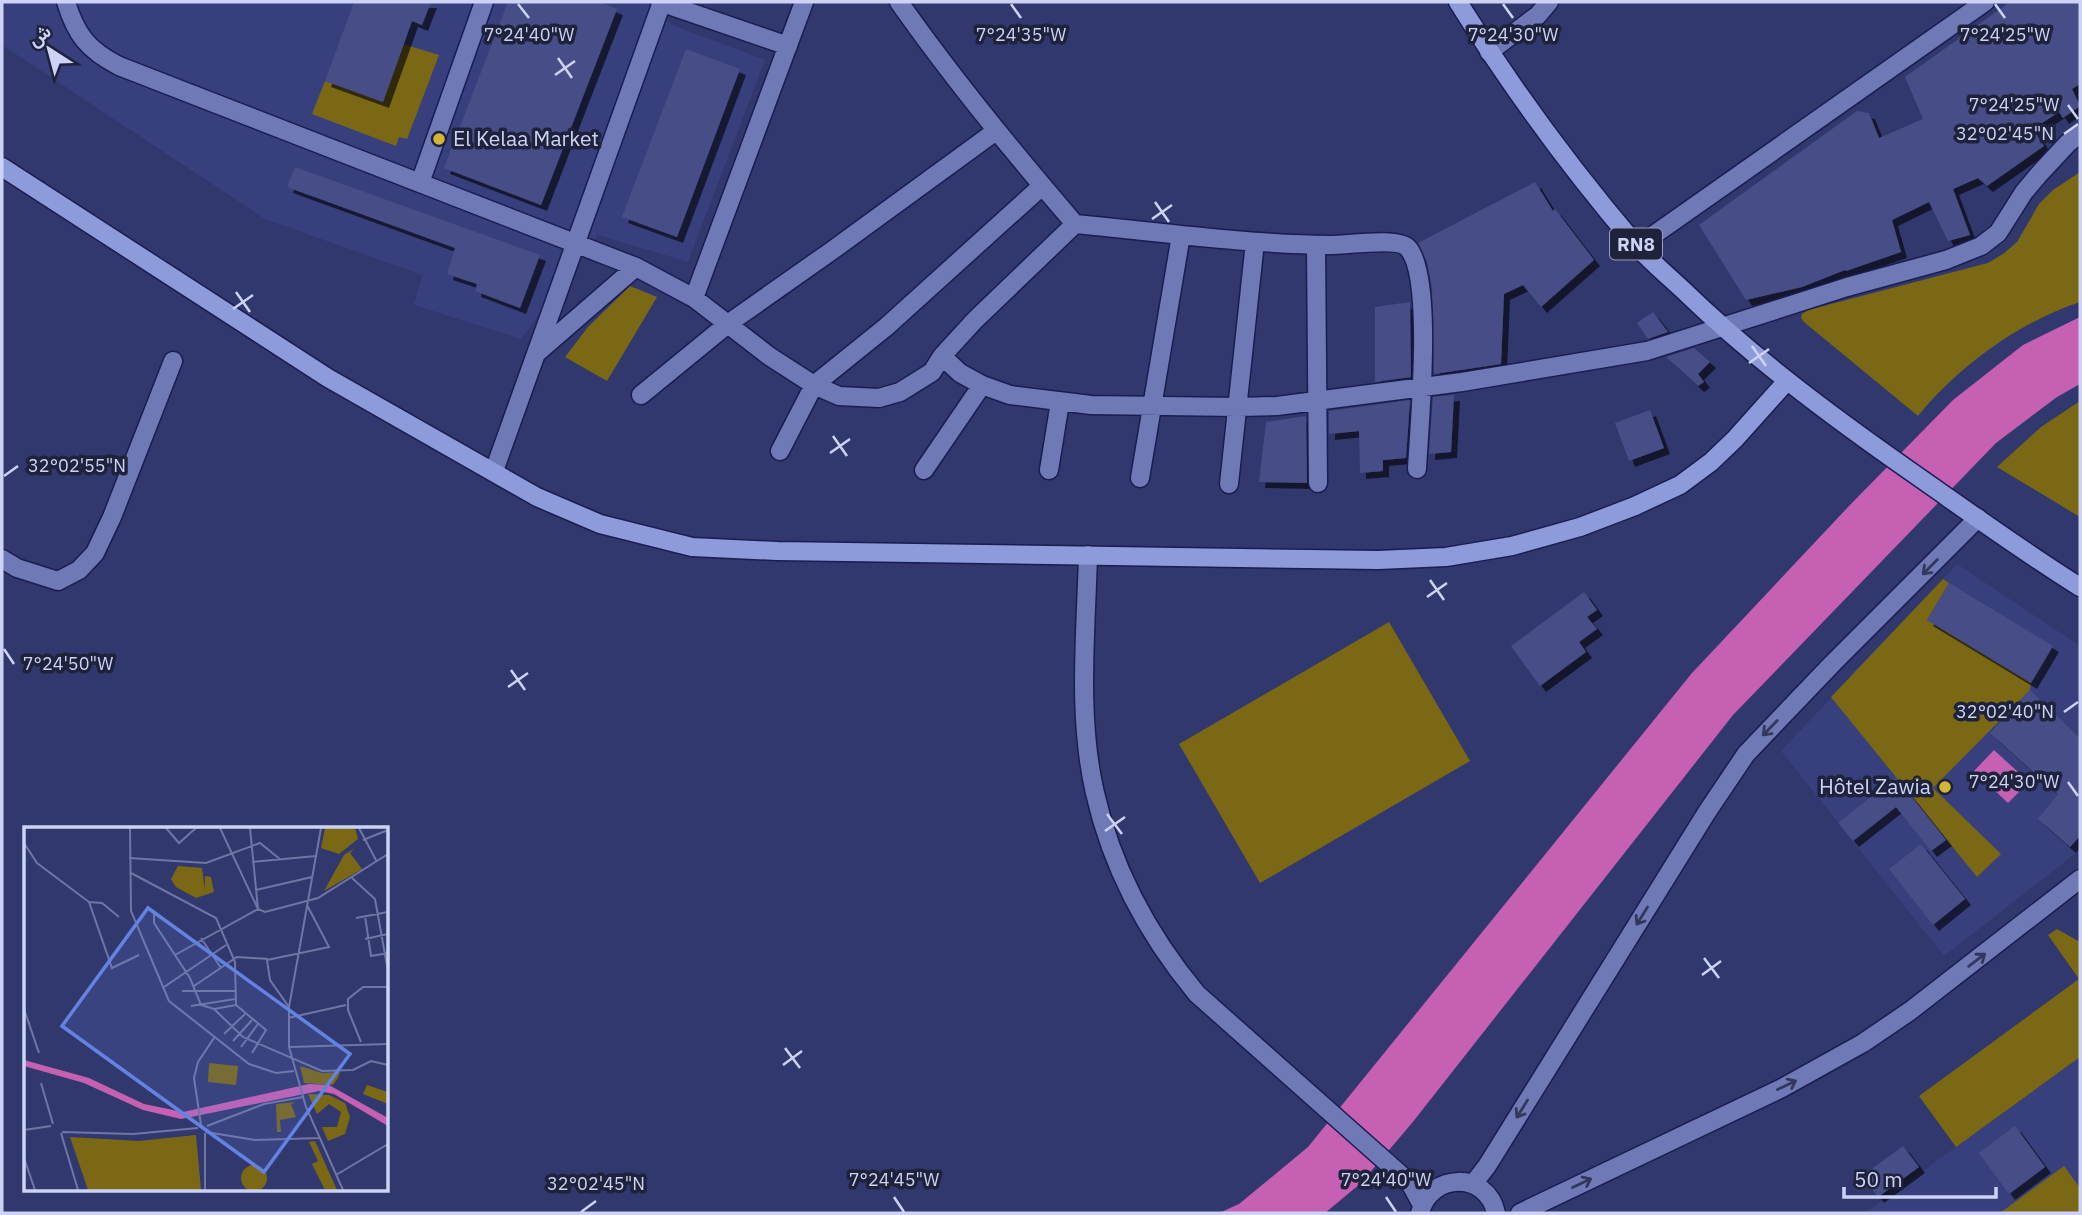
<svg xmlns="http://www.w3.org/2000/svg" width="2082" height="1215" font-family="'IBM Plex Sans',Vazirmatn,sans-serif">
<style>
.built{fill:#373f7c}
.green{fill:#7b6815}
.water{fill:#c660b2}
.building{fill:#464e86;filter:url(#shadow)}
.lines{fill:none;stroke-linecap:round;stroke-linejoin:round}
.minor-casing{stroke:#1a1d50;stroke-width:21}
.major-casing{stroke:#1a1d50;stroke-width:21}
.minor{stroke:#6e79b5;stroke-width:18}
.major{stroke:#8e9bda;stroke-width:18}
.oneway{stroke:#32385a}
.ticks{fill:none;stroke:#ccd3f4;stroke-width:2.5}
.poi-dot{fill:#d4b635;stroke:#1e223b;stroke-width:2.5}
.labels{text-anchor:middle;stroke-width:7;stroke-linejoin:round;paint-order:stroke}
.shield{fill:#1e223b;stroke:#989ebc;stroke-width:2}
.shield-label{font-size:19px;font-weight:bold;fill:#ccd3f4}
.poi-label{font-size:21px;fill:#ccd3f4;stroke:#1e223b;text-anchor:start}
.inset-road{fill:none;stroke:#6f76a4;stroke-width:2}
.view{fill:#6383e3;fill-opacity:0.15;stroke:#6383e3;stroke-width:3.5}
.inset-edge{fill:none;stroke:#ccd3f4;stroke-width:3.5}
.ticks-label{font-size:18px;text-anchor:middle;fill:#ccd3f4;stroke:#1e223b;stroke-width:7;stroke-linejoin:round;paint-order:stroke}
</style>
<defs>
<filter id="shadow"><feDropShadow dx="6" dy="6" stdDeviation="0" flood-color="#0009"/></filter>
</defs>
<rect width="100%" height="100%" fill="#31386e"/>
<path class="built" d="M2 2H655L672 25 765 60 688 262 598 235 521 339 414 305 422 275 265 219 2 45Z
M1957 564 2080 646V850L1944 956 1781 751Z
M2080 1057V1213H1865Z"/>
<path class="green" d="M403 44 439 55 407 139 399 137 396 146 312 114 325 81 383 102Z
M2080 172V302C2019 322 1959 366 1918 416L1804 322 1801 318 1802 314 1808 310 1988 263 2003 254 2017 242 2039 204 2053 190Z
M630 286 657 297 607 381 565 357 588 327Z
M2080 401V517L1997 467 2041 427Z
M1943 579 1949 583 1927 620 2031 683 2030 690 1933 788 2001 854 1977 877 1831 697Z
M1389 622 1470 761 1260 883 1179 744Z
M2057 929 2080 942V1057L1956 1147 1919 1096 2079 979 2048 935Z
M2064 1166 2080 1188V1213H2000Z"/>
<path class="water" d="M2080 317V384L2057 397 1996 443 1733 715 1412 1123 1361 1183 1325 1213H1219L1239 1204 1308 1147 1692 673 1849 506 1953 400 2023 345Z
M1994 750 2029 782 2008 803 1974 771Z"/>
<path class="building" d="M354 2H431L422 25 412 21 383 102 325 81Z
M508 2H599L617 9 541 205 444 168Z
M2010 2H2080V84L2072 89 2080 106 2063 118 2059 112 2033 129 2044 146 1987 186 1978 178 1953 189 1970 235 1948 241 1929 202 1892 220 1901 252 1846 271 1845 270 1802 287 1746 300 1699 225 1857 111 1869 113 1879 138 1923 119 1905 77Z
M686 49 740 69 677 237 622 217Z
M295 167 540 255 520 308 475 291 477 284 447 274 455 248 287 187Z
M1535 182 1553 211 1555 209 1594 260 1541 307 1523 285 1504 294 1501 364 1434 374 1432 288 1427 262 1418 243Z
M1410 302 1411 377 1375 382V307Z
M1653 312 1668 332 1648 339 1637 323Z
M1694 348 1710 362 1698 374 1704 382 1698 386 1666 357Z
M1454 395 1451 452 1429 454 1433 397Z
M1410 400 1406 458 1383 460V471L1360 473 1359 431 1329 434V411Z
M1650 410 1664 448 1629 461 1615 423Z
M1306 416 1307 483 1259 482 1266 422Z
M1949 583 2053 646 2031 683 1927 620Z
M1584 592 1597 610 1587 617 1597 629 1579 642 1586 652 1540 686 1511 646Z
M2030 690 2080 738V836L2070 847 2038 819 2058 794 1990 733Z
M1896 777 1946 840 1931 851 1896 807 1853 841 1838 823Z
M1921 844 1965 899 1933 925 1889 869Z
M2015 1126 2045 1167 2009 1194 1979 1153Z
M1903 1146 1919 1167 1878 1197 1862 1176Z"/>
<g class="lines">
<g class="minor-casing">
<path id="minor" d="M66 2C76 35 88 50 119 66L636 267 694 298 769 356 814 385 839 396 879 398 900 392 932 372 942 356 960 373 982 385 1010 395 1091 405 1237 407 1277 406 1462 382 1647 351 1847 287 1946 260 1981 246 1998 233 2024 192 2041 172 2068 143 2080 134
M660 2 788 46
M899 2C953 79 1013 152 1075 224 1160 232 1245 244 1330 245 1347 245 1399 237 1408 248 1434 277 1419 427 1417 469
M1489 52 1538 15 1549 2
M420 183 484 2
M1316 245 1318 483
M1638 246 1985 2
M694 298 804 2
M538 352 636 267
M942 356 975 320 1075 224
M641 395 729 323 830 252 996 131
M780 451 814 385 886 327 1042 186
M924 470 982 385
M1049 470 1060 402
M494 471 662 2
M1140 478 1181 235
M1229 484 1255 242
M1088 555C1086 633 1077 716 1095 793 1112 868 1148 935 1197 994L1410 1183 1422 1205
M2 559 17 568 58 581 79 570 95 553 112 517 173 361
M1473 1184 1487 1166 1707 812 1746 754 1833 663 1978 518
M1420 1213C1430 1172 1487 1171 1496 1213
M1520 1213 1782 1088 1863 1043 1910 1011 2080 879"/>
</g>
<g class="major-casing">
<path id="major" d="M1458 2C1511 87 1571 169 1636 245 1650 261 1667 275 1682 289 1752 357 1830 415 1910 471 1966 510 2022 551 2080 587
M2 167 328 378 537 497 600 524 692 547 777 551 1378 560 1446 557 1512 546 1580 527 1635 506 1680 485 1711 462 1735 439 1787 381"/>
</g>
<use href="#minor" class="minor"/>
<use href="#major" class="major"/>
</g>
<defs><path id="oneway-shaft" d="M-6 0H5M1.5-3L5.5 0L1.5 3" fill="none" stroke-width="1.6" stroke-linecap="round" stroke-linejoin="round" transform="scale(1.75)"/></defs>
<g class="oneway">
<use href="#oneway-shaft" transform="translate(1930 567) rotate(135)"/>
<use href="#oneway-shaft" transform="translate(1770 728) rotate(134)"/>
<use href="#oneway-shaft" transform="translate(1642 916) rotate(122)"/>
<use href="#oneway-shaft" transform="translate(1977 960) rotate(-37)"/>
<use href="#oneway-shaft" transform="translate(1787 1085) rotate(-26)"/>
<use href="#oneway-shaft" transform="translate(1522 1109) rotate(122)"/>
<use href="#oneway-shaft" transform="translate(1582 1183) rotate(-26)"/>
</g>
<path class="ticks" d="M518 4 529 18M1011 4 1021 18M1503 4 1513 18M1995 4 2005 18M558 58 572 78M555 75 575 61M2068 105 2078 119M2064 134 2078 124M1155 202 1169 222M1152 219 1172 205M236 292 250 312M233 309 253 295M1752 346 1766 366M1749 363 1769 349M833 436 847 456M830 453 850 439M4 476 18 466M1430 580 1444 600M1427 597 1447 583M4 649 14 664M511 670 525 690M508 687 528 673M2064 712 2078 702M2068 782 2078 796M1107 814 1122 834M1105 831 1125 817M1704 958 1719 978M1702 975 1721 961M785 1048 800 1068M783 1065 802 1051M894 1197 904 1212M1386 1197 1396 1212M581 1212 596 1201"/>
<g class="poi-dot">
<circle cx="439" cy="139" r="7"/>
<circle cx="1945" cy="787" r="7"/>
</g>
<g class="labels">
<rect class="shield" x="1610" y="228.5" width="52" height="31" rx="5"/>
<g class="shield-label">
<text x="1636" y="251">RN8</text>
</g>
<g class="poi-label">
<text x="453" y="146">El Kelaa Market</text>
<text x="1931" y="794" text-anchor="end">Hôtel Zawia</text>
</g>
</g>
<g transform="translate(24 827)">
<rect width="364" height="364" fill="#31386e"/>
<path d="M301 1H331L334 12 315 27 297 21ZM331 21 326 26 338 42 300 64 320 28ZM154 39 178 41 181 63V49L187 50 190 65 172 71 152 60 147 52ZM185 236 214 239 212 258 184 255ZM276 239 298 246 316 245 314 251 309 258 280 256ZM343 258 364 265V277L339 267ZM284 267 305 268 321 276 326 290 321 307 304 314 298 300H313L317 285 305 277 293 287ZM272 275 267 277 272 290 256 293 257 305H253L252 277ZM172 308 177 363H64L46 310 115 314ZM291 314 313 363H301L288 337 294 334 285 315ZM217 351a13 13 0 1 1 26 0a13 13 0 1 1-26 0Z" fill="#7b6815"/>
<path d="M0 233 65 251 120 277 159 285 285 257 305 258 364 291V299L310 267 295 264 157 292 119 283 60 256 0 239Z" fill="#c660b2"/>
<path class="inset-road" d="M106 1 107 84 145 174 225 237 252 246 270 244M142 1 155 16 172 1M196 1 234 82 241 85 294 71 364 27M297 1 265 180V220L282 280 319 363M335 1 353 35M339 13 364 3M0 16 13 36 65 75 88 141 115 128M105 31 182 36 236 16 257 33M228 35 292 29M107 46 192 91 211 135 212 178 242 203 228 226M328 51 351 72 364 144M232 63 288 50M65 75 78 76 95 90M130 85V96L166 151 177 178 190 182 219 210 298 244 329 243 347 234 364 238M341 89 347 129 364 126M332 91 364 85M177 111 197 141M341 112 364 107M151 128 234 82 226 1M170 159 213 130 244 132M140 160 202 118M158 164H211M167 179 211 172M265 180 246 153 243 133 305 120 283 78M0 182 15 226M190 182 212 178M264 191 322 178M200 207 221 187M209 214 228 193M337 215 324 183V172L339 160H364M217 220 234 197M266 220 364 217M17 256 29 297M177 298 170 251 174 235 190 211M183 299 240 277 279 270M0 303 27 299M38 305 109 307 174 301M182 305 231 313 295 311M37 306 54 363M181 306V363M0 331 11 363M312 348 364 317"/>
<path class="view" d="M124 81 326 227 240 345 38 199Z"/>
<rect width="364" height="364" class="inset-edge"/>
</g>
<g class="ticks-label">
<text x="529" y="41">7°24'40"W</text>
<text x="1021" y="41">7°24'35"W</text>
<text x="1513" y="41">7°24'30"W</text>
<text x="2005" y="41">7°24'25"W</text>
<text x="2014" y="111">7°24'25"W</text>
<text x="2005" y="140">32°02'45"N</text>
<text x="77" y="472">32°02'55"N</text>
<text x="68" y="670">7°24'50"W</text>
<text x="2005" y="718">32°02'40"N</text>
<text x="2014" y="788">7°24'30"W</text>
<text x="894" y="1186">7°24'45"W</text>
<text x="1386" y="1186">7°24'40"W</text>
<text x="596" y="1190">32°02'45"N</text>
</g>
<rect width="2082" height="1215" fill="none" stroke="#ccd3f4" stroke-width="7"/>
<g transform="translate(49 49) rotate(324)" stroke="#1e223b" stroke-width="5" paint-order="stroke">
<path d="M0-5L12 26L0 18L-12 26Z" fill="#ccd3f4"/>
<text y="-10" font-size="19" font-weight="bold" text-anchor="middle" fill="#ccd3f4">ش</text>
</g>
<path d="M1844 1187v10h152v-10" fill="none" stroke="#ccd3f4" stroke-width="3.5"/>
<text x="1854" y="1187" font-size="21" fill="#ccd3f4" stroke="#1e223b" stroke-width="5" paint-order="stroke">50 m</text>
</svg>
